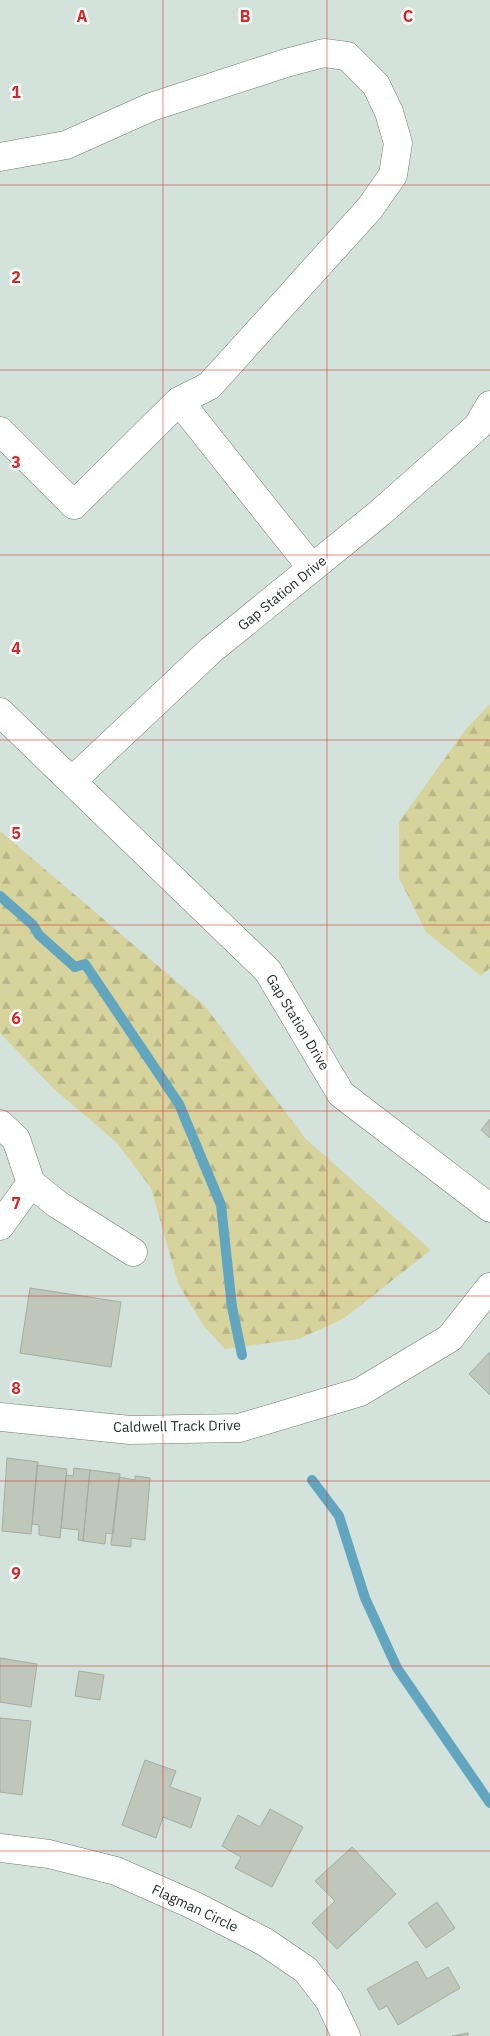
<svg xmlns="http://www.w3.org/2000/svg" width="490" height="2036" font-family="'IBM Plex Sans',sans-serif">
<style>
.forest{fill:url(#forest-firs)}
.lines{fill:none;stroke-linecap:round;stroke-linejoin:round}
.stream{stroke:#62a5bf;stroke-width:10}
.building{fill:#bec7ba;stroke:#a4ac9f}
.minor-casing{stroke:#6d7c75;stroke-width:29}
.minor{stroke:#fff;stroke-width:28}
.grid{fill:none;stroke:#d62828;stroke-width:1;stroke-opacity:0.55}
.labels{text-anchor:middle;stroke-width:5;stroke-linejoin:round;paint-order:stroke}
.street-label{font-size:14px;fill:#292f2c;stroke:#fff}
.grid-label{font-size:16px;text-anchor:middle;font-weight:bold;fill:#d62828;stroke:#fff;stroke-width:5;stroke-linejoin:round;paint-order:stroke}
</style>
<defs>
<pattern id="forest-firs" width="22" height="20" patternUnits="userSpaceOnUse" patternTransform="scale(1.25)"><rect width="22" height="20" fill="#d6d39d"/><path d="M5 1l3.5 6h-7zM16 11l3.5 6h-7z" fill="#b8b587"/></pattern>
</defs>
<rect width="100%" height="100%" fill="#d3e3db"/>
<path class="forest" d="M490 704V968L481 976 426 932 399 878V822L466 729Z
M0 831 204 1005 306 1139 431 1250 343 1319 299 1339 225 1349 203 1325 178 1283 151 1188 116 1142 54 1089 0 1033Z"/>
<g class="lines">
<path class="stream" d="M0 896 33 925 39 935 75 967 85 964 179 1104 221 1205 232 1307 242 1355
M312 1480 339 1516 365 1598 397 1668 490 1803"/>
</g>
<path class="building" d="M490 1119V1138L481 1130Z
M30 1288 121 1302 111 1367 20 1353Z
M490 1352V1395L469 1374Z
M7 1458 38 1462 31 1534 2 1531Z
M37 1465 67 1469 60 1538 39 1535V1525L32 1524Z
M74 1468 90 1470 83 1541 78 1540 79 1530 61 1528 66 1475 73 1476Z
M90 1470 120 1474 113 1534 106 1533 105 1544 83 1541Z
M135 1476 150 1478 145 1540 131 1538V1547L111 1545 119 1477 135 1480Z
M0 1658 37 1664 31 1707 0 1702Z
M79 1671 104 1675 100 1700 75 1696Z
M0 1718 31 1721 22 1795 0 1792Z
M145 1760 176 1771 170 1787 201 1798 191 1828 163 1817 156 1838 122 1825Z
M270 1809 303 1827 272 1887 235 1868 241 1857 222 1846 238 1815 260 1827Z
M352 1847 396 1894 337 1949 312 1923 335 1901 315 1881Z
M437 1902 455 1928 426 1948 408 1923Z
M417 1961 427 1979 448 1967 460 1988 398 2025 387 2006 379 2010 367 1989Z
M468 2033V2036H452Z"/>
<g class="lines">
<g class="minor-casing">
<path id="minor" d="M0 157 66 145 151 107 286 63 324 53 347 56 376 85 389 112 398 143 393 175 370 208 209 386 179 401
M0 431 74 505 179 401 312 568
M0 712 268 971 341 1094 490 1208
M72 781 211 650 381 512 478 426 490 405
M0 1124 16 1139 31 1183
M31 1183 57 1204 133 1252
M0 1226 31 1183
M0 1417 130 1430 239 1428 360 1392 450 1338 490 1287
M0 1848 49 1854 116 1871 193 1905 265 1942 306 1970 329 2000 346 2036"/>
</g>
<use href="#minor" class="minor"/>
</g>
<path class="grid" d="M163 0V2036M327 0V2036M0 185H490M0 370H490M0 555H490M0 740H490M0 925H490M0 1111H490M0 1296H490M0 1481H490M0 1666H490M0 1851H490"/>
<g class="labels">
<g class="street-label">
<text transform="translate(282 593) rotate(-39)" y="5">Gap Station Drive</text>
<text transform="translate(298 1022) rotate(59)" y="5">Gap Station Drive</text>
<text transform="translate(177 1426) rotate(-1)" y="5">Caldwell Track Drive</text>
<text transform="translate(195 1908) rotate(25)" y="5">Flagman Circle</text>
</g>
</g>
<g class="grid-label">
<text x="82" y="22">A</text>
<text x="245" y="22">B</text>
<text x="408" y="22">C</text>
<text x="16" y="98">1</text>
<text x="16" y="283">2</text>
<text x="16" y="468">3</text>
<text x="16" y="654">4</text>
<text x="16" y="839">5</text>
<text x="16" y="1024">6</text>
<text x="16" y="1209">7</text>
<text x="16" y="1394">8</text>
<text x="16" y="1579">9</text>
</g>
</svg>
